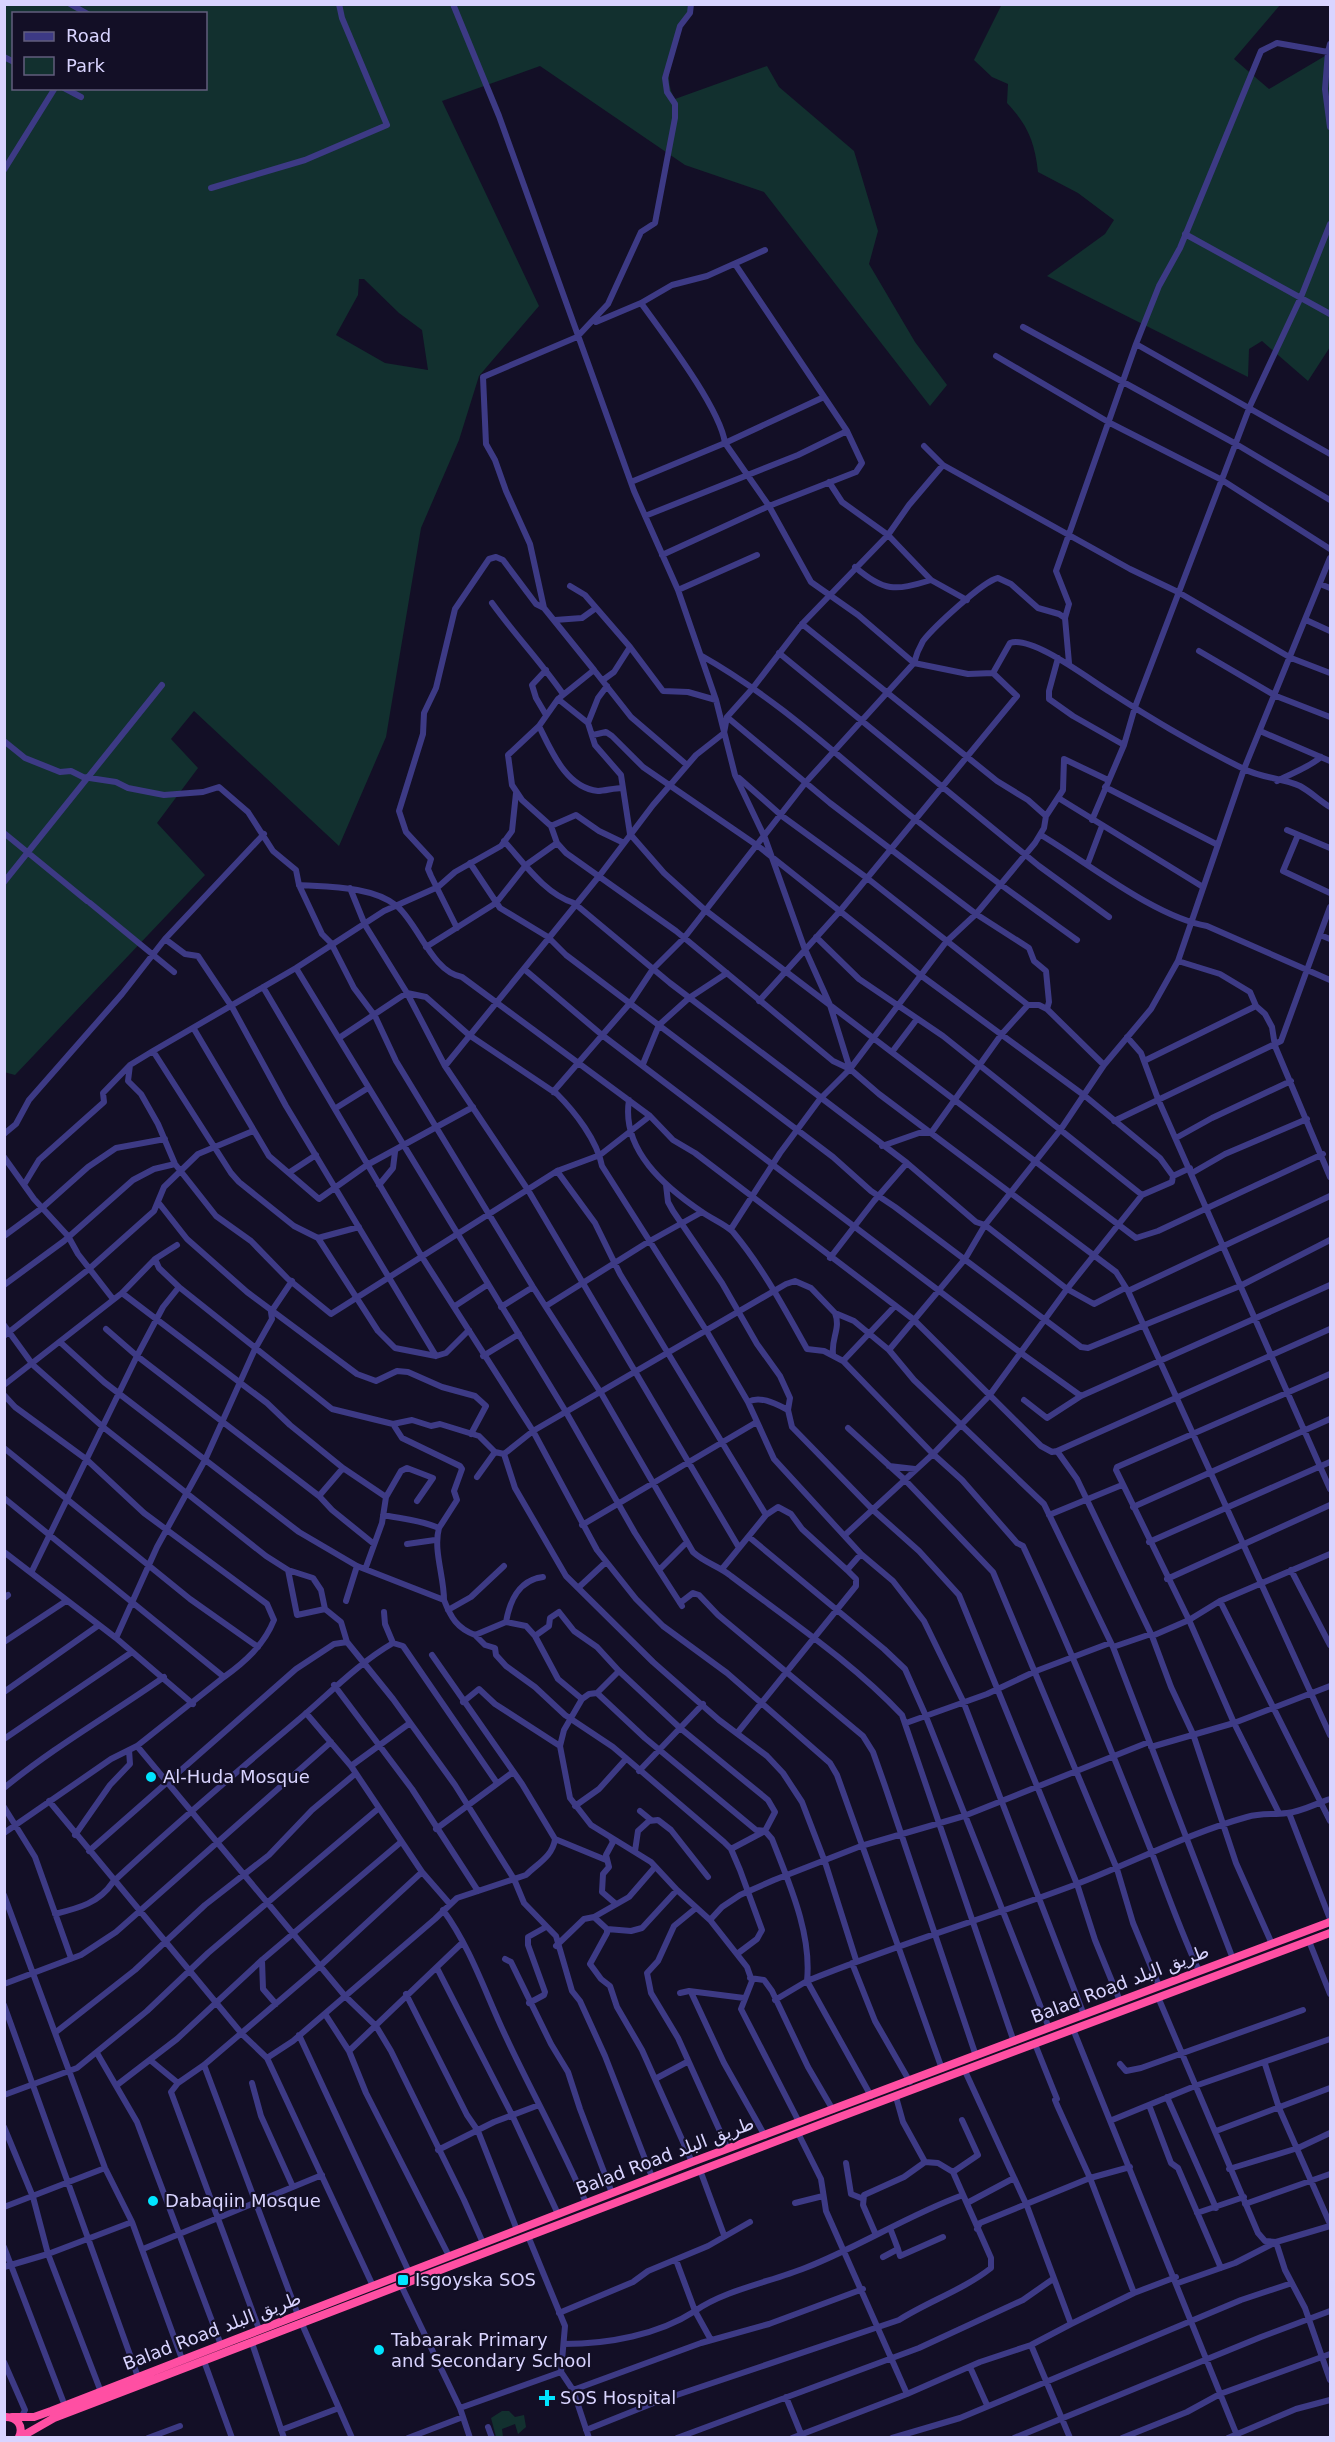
<svg xmlns="http://www.w3.org/2000/svg" width="1335" height="2442" font-family="'DejaVu Sans','Noto Naskh Arabic',sans-serif">
<style>
.green{fill:#12302f;fill-rule:evenodd}
.lines{fill:none;stroke-linecap:round;stroke-linejoin:round}
.minor{stroke:#3d3a85;stroke-width:6}
.highway{stroke:#ff4fa3;stroke-width:8}
.poi-dot{fill:#00e5ff;stroke:#130f26;stroke-width:2}
.labels{text-anchor:middle;stroke-width:4.5;stroke-linejoin:round;paint-order:stroke}
.poi-label{font-size:18px;fill:#d9d4ff;stroke:#130f26;text-anchor:start}
.street-label{font-size:18px;fill:#d9d4ff;stroke:#130f26}
</style>
<rect width="100%" height="100%" fill="#130f26"/>
<path class="green" d="M1002 4 1280 5 1234 59 1269 89 1330 53V347L1308 381 1262 341 1249 349 1248 377 1047 276 1105 234 1114 220 1078 193 1038 172C1035 142 1027 124 1007 103L1008 84 992 77 974 60Z
M4 5H693C681 30 658 73 675 99L767 66 779 87 854 151 878 231 869 264 915 342 947 385 930 406 764 192 685 165 540 66 442 101 539 306 479 376 459 440 421 528 386 737 339 846 194 711 171 739 198 768 157 823 205 875 15 1075 4 1072ZM14 14H206V88H14ZM359 279H364L399 313 422 330 428 370 385 363 336 335 358 295Z
M502 2411H509L515 2417 524 2415 526 2427 518 2434 515 2424 502 2429 503 2437H496L491 2418Z"/>
<g class="lines">
<path class="minor" d="M70 4 88 14
M453 4 499 116 634 491 678 590 716 700 735 775 765 838 804 947 830 1005 850 1069
M1328 52 1325 89 1330 127
M4 57 14 62
M64 88 81 97
M4 170 55 88
M211 188 305 160 387 125 342 18 339 4
M1185 234 1330 314
M641 303C664 335 720 408 725 443L769 506 811 582 858 615 914 663 968 674 993 673 1017 696 840 911 759 1001
M596 322 641 303 672 285 707 276 765 250
M1023 327 1236 444 1330 500
M1136 344 1159 286 1180 248 1261 51 1277 43 1328 52 1330 44
M996 356 1110 423 1222 480 1330 549
M924 446 943 465
M631 482 725 443 824 397
M829 482 842 502 888 535 931 580 967 600
M645 516 798 455 847 431
M662 555 769 506 856 472 862 463 847 431 735 264
M855 567C884 592 895 591 931 580
M1320 584 1330 588
M570 586 585 595 630 647
M678 590 757 555
M492 603C515 635 541 662 563 694
M1065 618 1069 604 1056 571 1136 344 1330 454
M555 620 582 618 596 608
M1306 620 1330 631
M802 624 997 781 1028 800 1046 816
M1199 651 1276 696 1330 717
M779 653 1039 866 1109 917
M702 656C780 700 846 764 916 820 968 862 1023 901 1077 940
M1058 658 1049 691V699L1073 716 1124 745
M594 670 631 717 687 765
M993 673 1010 643C1032 635 1090 680 1110 692 1153 720 1197 746 1244 769 1261 778 1283 778 1300 786 1311 792 1320 801 1330 807
M603 680 614 672 630 647 663 691 688 692 716 700
M607 686 598 698 588 723 595 745 621 775 630 834 664 873 705 910 1136 1238 1158 1231 1323 1154
M558 699 588 723
M546 715 536 698 532 685 546 670
M727 717 830 803 976 914 1029 948 1034 961 1046 971 1049 1002 1047 1009
M539 726 508 755 512 785 522 800 551 826 557 843 566 853 676 931 833 1061 850 1069 879 1094 1116 1272 1128 1291 1330 1735
M1260 731 1330 761
M593 735 606 732 612 736 643 767 758 846 919 974 1085 1096 1160 1158 1173 1176
M4 741 25 758 60 772 71 771 83 777 116 782 128 788 164 795 203 792 219 787 248 812 273 851 296 870 299 885 322 934 331 943 354 988 375 1016 396 1061 533 1287 601 1393 693 1552C705 1563 719 1566 731 1576 789 1620 853 1663 902 1715L1014 2042
M739 778 782 816 867 878 1028 1005H1039L1047 1009 1104 1065
M1277 781C1292 773 1308 768 1321 757
M1105 787 1218 845
M622 788C614 788 605 791 598 791 566 788 551 750 539 726L558 699 594 670 544 608 530 544 506 491 495 460 486 444 483 377 577 337 608 304 641 232 655 223 675 118V104L667 92 665 78 680 26 690 13 691 4
M1060 799 1203 887
M1092 820 1124 745 1135 707 1250 406 1301 297 1330 224
M551 826 576 815 599 831 624 843
M1287 830 1330 848
M4 833 87 901
M1041 835C1088 863 1155 917 1207 926L1330 980
M1298 835 1283 871 1330 893
M504 841C524 863 545 894 574 903L670 983 907 1163 976 1222 985 1225 1067 1289 1094 1304 1125 1288
M470 863 500 908 548 937 566 955 833 1157 871 1191 895 1207 1081 1347 1088 1348 1240 1286 1330 1240
M1088 863 1102 826
M4 882 162 685
M299 885C329 887 372 886 397 906 419 925 432 972 462 977L650 1116 673 1140 695 1153 913 1319 1041 1446 1052 1452 1057 1451 1077 1479 1152 1636 1171 1687 1193 1734 1236 1863 1272 1944
M350 888 365 925 407 993 445 1066 528 1190 738 1546
M90 903 174 972
M457 928 431 876 428 869 431 859 406 832 399 811 423 734 424 713 436 688 455 609 489 559 496 557 503 560 536 604 544 608
M1320 935 1330 939
M816 937 859 979 943 1036 1142 1195
M165 939 185 954 198 956 232 1007 286 1106 436 1356
M426 947 496 903 526 865 557 843
M1178 961 1220 974 1250 992 1256 1006 1265 1014 1272 1027 1275 1046 1330 1177
M296 968 566 1412 635 1533 682 1606
M524 969 602 1035 1021 1353 1081 1396
M263 987 422 1257 533 1431 597 1550 636 1599 663 1626 727 1673 830 1763 837 1775 942 2069
M194 1029 269 1156 319 1199 367 1165 473 1107
M1127 1037 1141 1053 1158 1099 1330 1489
M339 1038 399 998 407 993 426 997 469 1035 557 1094C575 1112 597 1140 602 1166L706 1330 748 1402 774 1459 861 1554 893 1581 924 1621 963 1701 1084 2015
M153 1051 231 1173 239 1182 294 1226 318 1238 378 1331 395 1348 436 1356 446 1353 469 1330
M892 1052 917 1019
M1144 1061 1256 1006
M643 1064 659 1025 689 998 727 973
M130 1065 128 1081 141 1094 158 1124 175 1164 216 1216 251 1241 288 1279 331 1314 557 1171 600 1155 650 1116
M445 1066 600 875 653 805 696 755 724 733 727 717 752 689 802 624 888 535 909 505 943 465 1130 569 1178 592 1291 658 1330 673
M553 1092 631 1002 653 969 684 938 806 782 914 663C916 655 919 648 923 641 933 628 983 581 998 578L1011 584 1038 608 1059 614 1065 618 1069 663
M629 1100C621 1150 665 1187 702 1212 712 1219 725 1224 733 1232 763 1268 784 1308 807 1349L824 1351 843 1361 933 1454 962 1480 1017 1543 1023 1546C1070 1646 1111 1750 1152 1853 1167 1893 1181 1932 1199 1971
M336 1108 368 1088
M1114 1121 1281 1041 1330 907
M4 1134 16 1124 29 1100 122 994 165 939 264 834
M1176 1138 1212 1118 1291 1081
M882 1146 919 1133H931L1001 1035 1028 1005
M4 1157 34 1199 68 1236 78 1254 113 1299
M557 1171 595 1223 620 1274 766 1515
M290 1172 316 1155
M1192 1173 1225 1154 1307 1119
M25 1183 39 1160 104 1102 103 1093 130 1065 153 1051 296 968 384 911 438 887 455 872 501 846 512 831 516 793
M379 1185 393 1168 395 1152
M666 1185 668 1202 673 1211 722 1283 757 1344 780 1376 790 1398 788 1410
M158 1202 187 1239 247 1292 357 1374 376 1381 397 1371 408 1372 442 1387 475 1396 486 1406 471 1434
M731 1229 780 1153 820 1099 850 1069 946 942 976 914 1035 843 1044 828 1046 816 1063 790 1064 759 1108 780
M4 1236 42 1208 88 1167 116 1148 165 1139
M318 1238 359 1227
M830 1258 874 1201 907 1163
M155 1259 159 1268 179 1287 332 1409 393 1424 402 1438 460 1466 462 1469 454 1491 457 1500 439 1528
M4 1285 64 1241 133 1180 154 1169 175 1164
M1128 1291 1330 1196
M122 1293 267 1403 290 1425 343 1468 319 1496
M455 1306 487 1285
M546 1306 648 1242 702 1212
M501 1307 533 1287
M4 1325 33 1365 103 1427 266 1556 288 1570 313 1578 321 1590 325 1609 341 1622 347 1642 393 1699 455 1785 514 1879 524 1903 556 1936 572 1991 580 2001 605 2056 652 2177
M106 1329 137 1356 319 1496 332 1510 374 1544
M4 1336 89 1269 154 1211 164 1187 198 1154 253 1131
M60 1342 104 1382 299 1532 357 1566 444 1600C444 1576 433 1550 439 1528 420 1520 403 1519 383 1515
M889 1350 965 1259 985 1225 1061 1129 1104 1065 1151 1009 1178 961 1244 769 1330 558
M833 1354C831 1338 841 1329 835 1313
M483 1356 519 1334
M843 1361 895 1306
M4 1385 122 1293 155 1259 177 1245
M4 1395 15 1407 86 1459 144 1513 267 1604 274 1620C264 1645 245 1662 224 1677
M1024 1400 1047 1418 1081 1396 1330 1285
M748 1402C760 1395 776 1404 788 1410L792 1427 873 1510 919 1551 959 1595 1077 1884 1095 1940 1120 2001
M393 1424 412 1420 431 1426 440 1424 479 1436 495 1452 504 1454 515 1488 566 1576 653 1662 719 1720 767 1756 783 1773 802 1802 825 1862 856 1960
M848 1428 905 1480 993 1572 1117 1869 1133 1923 1159 1986
M4 1448 190 1599 258 1647
M1057 1451 1330 1329
M504 1454 533 1431 786 1284 795 1281 811 1288 835 1313 854 1321 889 1350 914 1380 1044 1504 1113 1647 1233 1959
M889 1466 915 1469
M343 1468 386 1497 382 1523 366 1567
M477 1477 495 1452
M386 1497 401 1471 407 1468 433 1478 417 1501
M4 1498 224 1677 137 1746 111 1759 4 1833
M1133 1507 1330 1419
M1049 1515 1122 1485
M582 1525 755 1423
M845 1535 933 1454 989 1396 1067 1289 1142 1195 1172 1182 1173 1176 1190 1168
M749 1537 884 1649 905 1669 925 1714 1049 2028
M1149 1542 1330 1462
M407 1544 435 1540
M4 1552 116 1638 193 1704
M722 1569 766 1515 778 1507 791 1514 802 1529 847 1570
M288 1570 297 1615 325 1609
M659 1570 687 1542
M1291 1570 1330 1645
M32 1571 137 1356 163 1307 179 1287
M1167 1579 1330 1505
M578 1588 606 1562
M4 1598 8 1595
M444 1600C451 1618 457 1628 475 1635L506 1622 526 1626 535 1636 558 1679 582 1699
M346 1601 357 1566
M1220 1601 1330 1821
M680 1603 693 1593 699 1595 718 1615 863 1736 873 1752 885 1786 976 2056
M448 1610 471 1597 504 1566
M384 1612 385 1624 393 1643
M506 1622C510 1600 519 1580 543 1577
M475 1635 485 1645 495 1648 496 1655 506 1666 535 1687 565 1715 613 1747 724 1842 731 1849 740 1870 762 1930 757 1939 737 1954
M535 1636 549 1626 550 1618 559 1612 574 1631 597 1647 619 1671 680 1728 768 1800 775 1812 765 1831 731 1849
M1152 1636 1189 1620 1220 1601 1330 1554
M116 1638 157 1547 205 1460 255 1349 272 1319 271 1312 292 1281
M4 1642 66 1601
M1113 1647 1151 1634
M619 1671 597 1693 589 1694 582 1699 564 1730 560 1746 570 1798 591 1825 651 1862 677 1890 710 1920 747 1967 752 1981 741 2009 799 2122
M334 1685 412 1789 478 1891
M4 1692 99 1625
M597 1693 645 1738 756 1830 765 1831 772 1839C789 1883 812 1934 807 1981 895 1945 987 1918 1077 1884 1134 1862 1189 1833 1247 1817 1261 1813 1273 1815 1287 1813 1301 1812 1317 1803 1330 1799
M463 1702 479 1689 495 1704 560 1746
M906 1723 987 1694 1036 1671 1110 1643
M738 1732 856 1586V1579L847 1570 861 1554
M4 1739 132 1652
M137 1746 345 1996 376 2026 391 2051 464 2200 483 2243
M1151 1747 1234 1723 1330 1686
M351 1766 410 1723
M639 1771 703 1704
M4 1788C55 1746 110 1715 164 1677
M49 1801 242 2034 267 2058 373 2286
M575 1806 599 1789 626 1759
M4 1807 35 1857 71 1958
M640 1811 651 1820
M1279 1813 1234 1723 1189 1620 1116 1470 1117 1467 1330 1374
M1289 1813 1330 1919
M436 1829 513 1772
M75 1835 110 1785 130 1764 129 1750
M611 1838 613 1842 606 1855 609 1867 603 1874 602 1892 616 1904
M555 1839 606 1860
M89 1851 296 1669 334 1644 347 1642
M635 1851 638 1831 649 1821 658 1820 671 1830 708 1877
M422 1872 449 1903
M4 1895 105 2168 132 2222 182 2359
M696 1908 674 1926 658 1961 647 1973 651 1993 678 2038 728 2149
M443 1910C471 1948 486 1995 506 2037 532 2093 562 2146 586 2203
M55 1914C79 1908 99 1903 113 1882 173 1826 234 1774 297 1721 328 1695 357 1664 393 1643L403 1646 497 1783
M594 1917 607 1929V1933L590 1964 601 1979 610 1986 617 2007 642 2050 692 2162
M710 1920 722 1907 740 1895 774 1880 861 1846 964 1816 1149 1742
M607 1929 631 1931 642 1928 677 1890
M1309 1941 1330 1994
M556 1946 584 1919 594 1917 629 1897 655 1867
M505 1959 511 1962 551 2044 568 2072 580 2109 612 2193
M262 1960 263 1989 276 2004
M852 1963 875 2021 910 2082
M437 1968 512 2115 558 2214
M750 1978 764 1980 772 1991 808 2067 833 2110
M4 1984 81 1955 116 1932 331 1742
M691 1992 724 2063 765 2136
M680 1993 689 1991 744 1998
M406 1994 467 2115 478 2131 517 2230
M1158 1997 1258 2233 1265 2241 1276 2242 1285 2270 1305 2308 1330 2380
M775 2000 807 1981 871 2096
M529 2003 544 1995 545 1992 528 1945V1937L546 1927
M4 2005 138 2377
M325 2014 349 2051 366 2093 449 2256
M1073 2029 1238 2438
M56 2032 135 1970 205 1905 269 1855 312 1810 355 1774
M299 2035 409 2272
M1035 2044 1057 2099 1055 2100 1057 2105 1090 2178 1134 2293
M349 2051 462 1943
M97 2053 137 2122 221 2345
M267 2058 293 2041 435 1919 457 1898 526 1875C537 1864 553 1856 555 1839L522 1784 432 1655
M150 2060 178 2083
M1120 2064 1126 2071 1141 2068 1303 2010
M1265 2064 1279 2108 1330 2224
M204 2065 298 2315
M655 2079 687 2062
M252 2083 261 2116 293 2187
M117 2085 177 2039 262 1960 401 1842
M4 2095 77 2068 147 2011 208 1953 379 1808
M1167 2097 1216 2208
M1149 2105 1171 2163 1178 2168 1221 2268
M1112 2120 1195 2086 1330 2039
M4 2127 33 2197 48 2254 101 2392
M1216 2131 1330 2088
M438 2150 494 2122 539 2105
M846 2163 851 2194 861 2198
M1229 2169 1298 2148 1330 2133
M700 2170 724 2235
M953 2172 978 2155 962 2120
M795 2203 823 2196
M967 2203 1014 2178
M1245 2204 1330 2174
M4 2207 105 2168
M1197 2213 1244 2197
M890 2228 898 2249
M977 2229 980 2223 1090 2178 1130 2167
M876 2235 863 2205 864 2195 904 2177 925 2162
M528 2236 565 2326 561 2372 573 2390 589 2438
M4 2247 65 2406
M143 2249 322 2175
M883 2257 898 2249 900 2256 943 2237
M4 2267 48 2254 132 2222
M400 2283 460 2408 470 2438
M1178 2283 1235 2263 1276 2242 1330 2226
M559 2313 633 2282 648 2271 708 2246 750 2222
M302 2324 352 2438
M1071 2324 1134 2293 1176 2277
M259 2329 171 2092 178 2083 204 2065 320 1966 422 1872 351 1766 306 1713
M711 2340 695 2311C725 2290 770 2282 805 2268 859 2247 908 2215 963 2195
M252 2343 284 2438
M564 2344C608 2344 658 2335 695 2311L676 2260
M1031 2345 1070 2438
M204 2361 232 2438
M4 2362 25 2410 21 2418
M970 2367 987 2405
M573 2390 701 2343 769 2324 863 2289
M907 2394 980 2362 1031 2345 1071 2324 1027 2206 965 2071
M786 2397 801 2434
M460 2408 561 2372
M488 2427 492 2438
M281 2430 339 2408
M586 2430 656 2402 899 2320C929 2301 963 2290 991 2268V2258L953 2172 938 2163 925 2162 903 2122 896 2097
M148 2438 180 2426
M408 2438 463 2417
M677 2438 919 2348 1023 2300 1053 2279
M792 2438 907 2394 826 2211 821 2179 798 2133
M892 2438 960 2418 1241 2300 1292 2283
M1014 2438 1261 2337 1330 2311
M1122 2438 1187 2412 1220 2394 1330 2354
M1228 2438 1296 2409 1330 2400"/>
<path class="highway" d="M4 2417C17 2416 24 2426 19 2437
M12 2417H34L51 2411 692 2162 1330 1922
M19 2438 54 2418 837 2118 1330 1933"/>
</g>
<g class="poi-dot">
<circle cx="151" cy="1777" r="6"/>
<circle cx="153" cy="2201" r="6"/>
<rect x="397" y="2274" width="12" height="12" rx="3"/>
<circle cx="379" cy="2350" r="6"/>
<path d="M544 2389h6v6h6v6h-6v6h-6v-6h-6v-6h6z"/>
</g>
<g class="labels">
<g class="poi-label">
<text x="163" y="1783">Al-Huda Mosque</text>
<text x="165" y="2207">Dabaqiin Mosque</text>
<text x="415" y="2286">Isgoyska SOS</text>
<text x="391" y="2346">Tabaarak Primary<tspan x="391" dy="21">and Secondary School</tspan></text>
<text x="560" y="2404">SOS Hospital</text>
</g>
<g class="street-label">
<text transform="translate(1120 1984) rotate(-21)" y="6">Balad Road طريق البلد</text>
<text transform="translate(665 2156) rotate(-21)" y="6">Balad Road طريق البلد</text>
<text transform="translate(212 2331) rotate(-21)" y="6">Balad Road طريق البلد</text>
</g>
</g>
<rect width="1335" height="2442" fill="none" stroke="#d9d4ff" stroke-width="12"/>
<rect x="12" y="12" width="195" height="78" fill="#130f26" stroke="#625e7d" stroke-width="1.5"/>
<rect x="24" y="32" width="30" height="9" fill="#3d3a85" stroke="#625e7d" stroke-width="1.5"/>
<text x="66" y="42" font-size="18" fill="#d9d4ff">Road</text>
<rect x="24" y="57" width="30" height="18" fill="#12302f" stroke="#625e7d" stroke-width="1.5"/>
<text x="66" y="72" font-size="18" fill="#d9d4ff">Park</text>
</svg>
